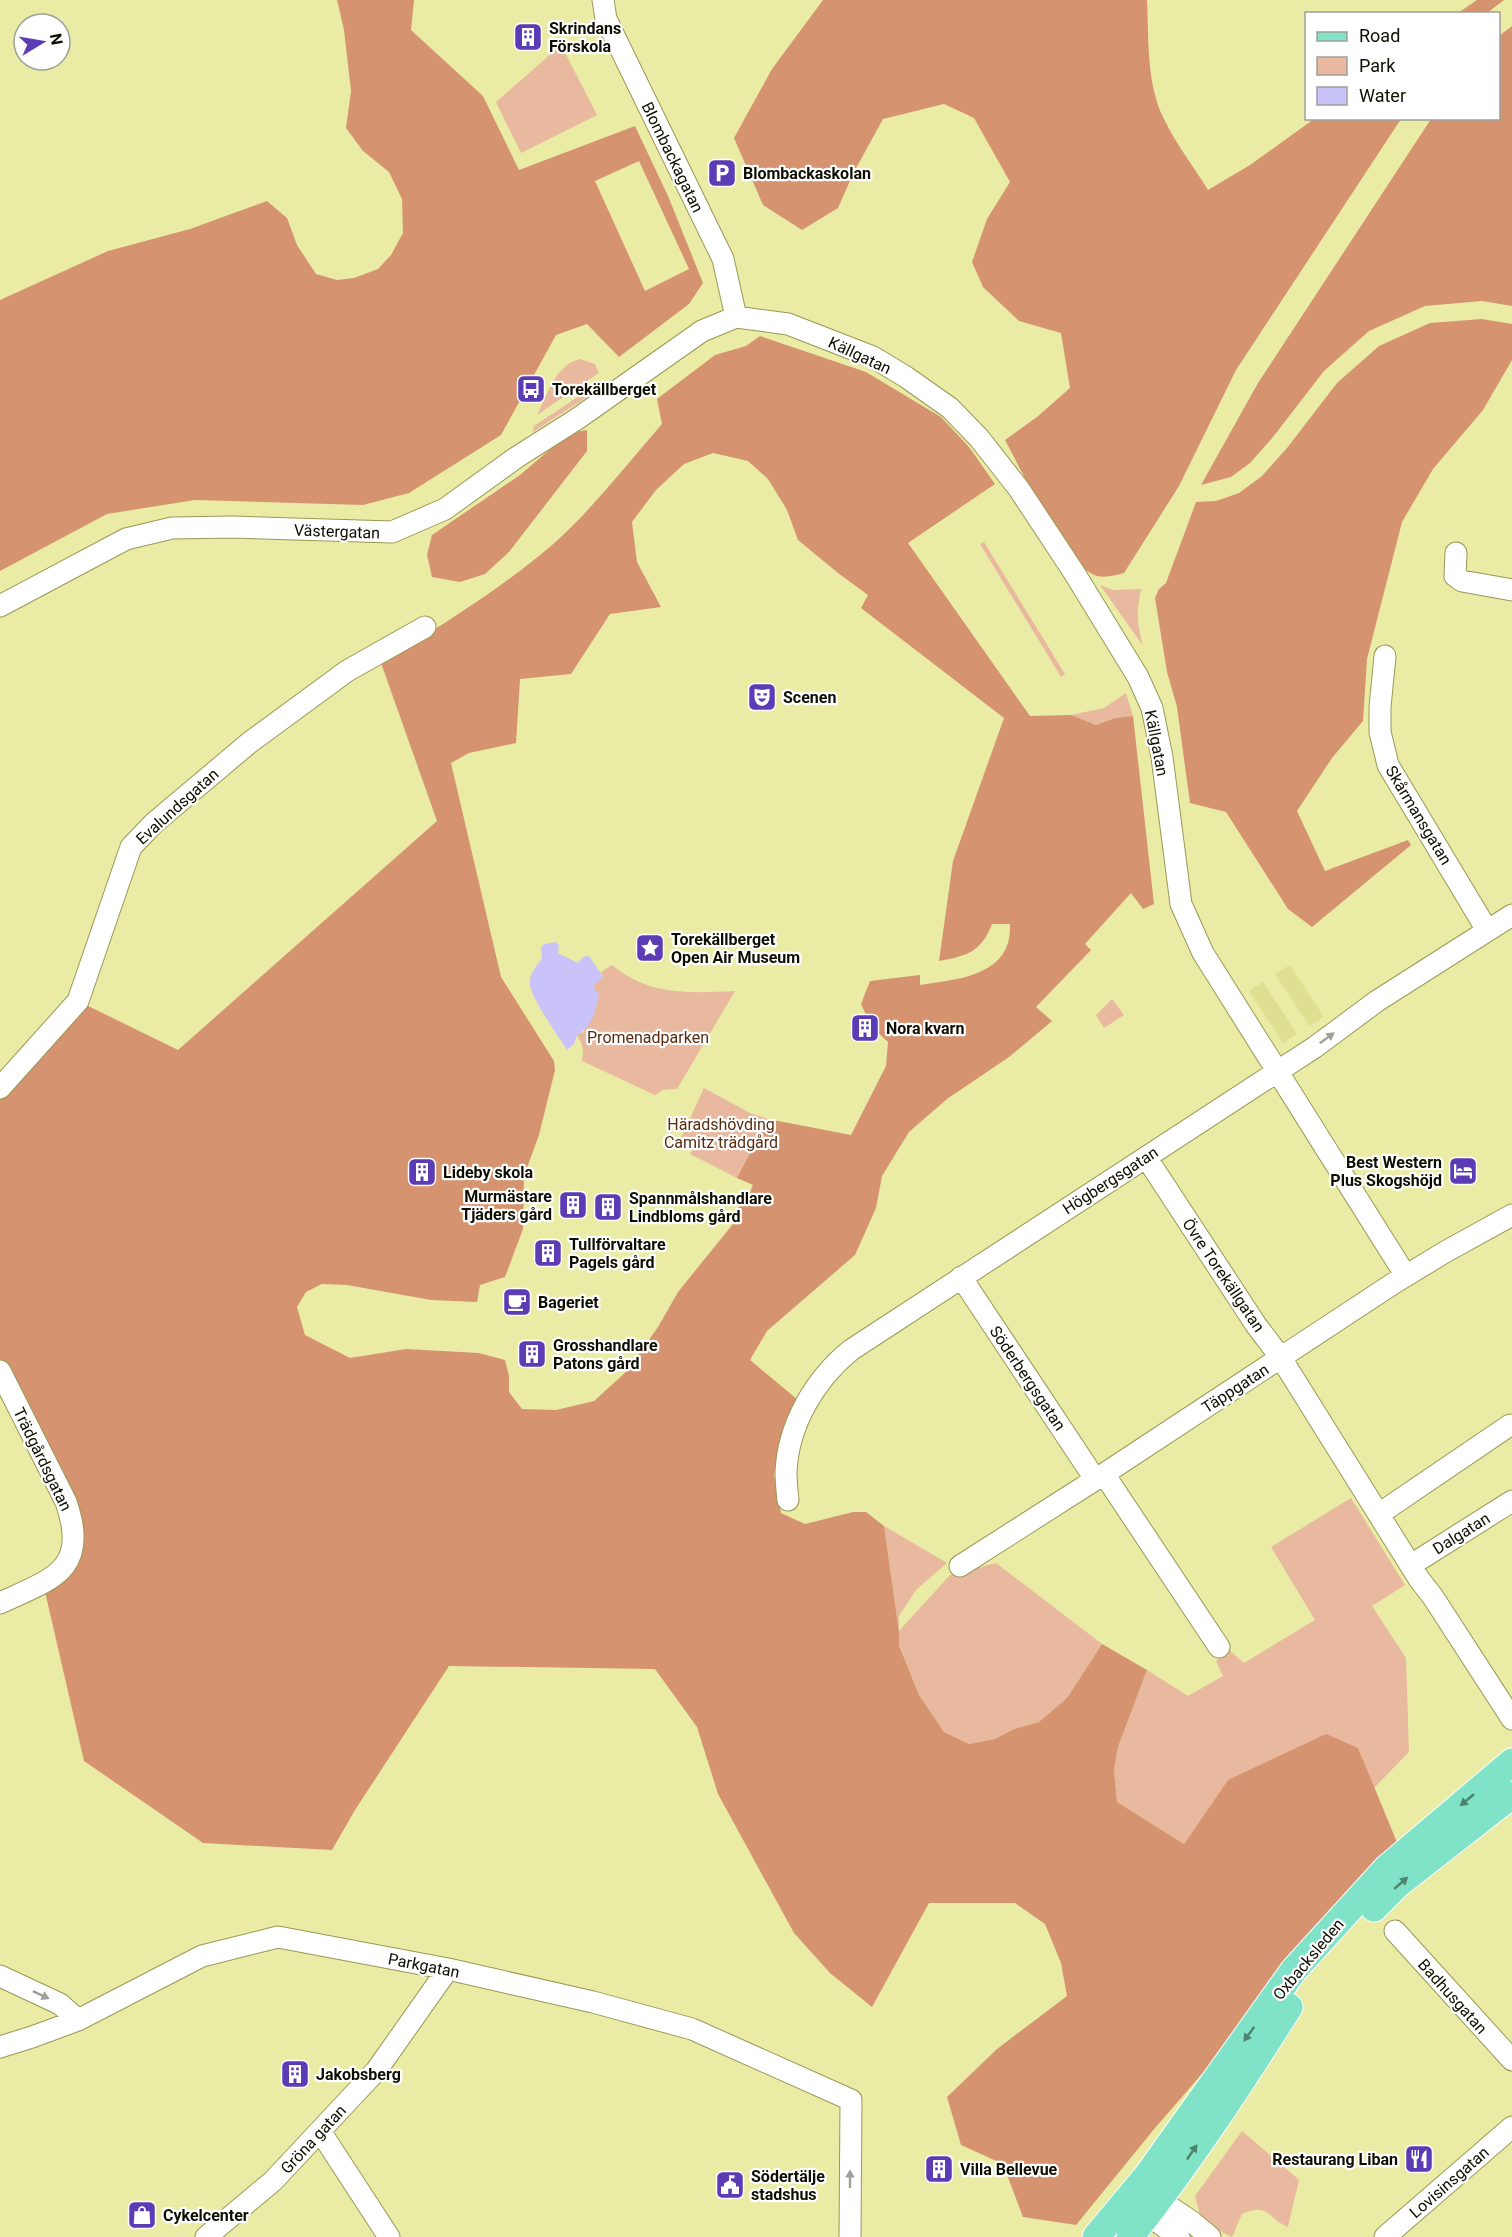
<svg xmlns="http://www.w3.org/2000/svg" width="1512" height="2237" font-family="Roboto,sans-serif">
<style>
.built{fill:#dedf91}
.green{fill:#e8b89f}
.forest{fill:#d6936f;fill-rule:evenodd}
.water{fill:#c9c3fa}
.lines{fill:none;stroke-linecap:round;stroke-linejoin:round}
.minor-casing{stroke:#989955;stroke-width:23}
.major-casing{stroke:#fff;stroke-width:29}
.minor{stroke:#fff;stroke-width:21}
.major{stroke:#80e3c8;stroke-width:27}
.oneway{fill:#9f9f99}
.oneway2{fill:#4d836e}
.labels{text-anchor:middle;stroke-width:4.5;stroke-linejoin:round;paint-order:stroke}
.poi-label{font-size:16px;font-weight:bold;fill:#0e0e00;stroke:#fff;text-anchor:start}
.street-label{font-size:16px;fill:#0e0e00;stroke:#fff}
.park-label{font-size:16px;fill:#582c11;stroke:#fff}
</style>
<rect width="100%" height="100%" fill="#eaeca6"/>
<path class="built" d="M1290 965 1324 1017 1309 1026 1275 974Z
M1263 982 1297 1034 1283 1043 1249 991Z"/>
<path class="green" d="M561 45 597 115 521 153 496 102Z
M580 359 595 364 599 373 537 415C548 394 555 365 580 359Z
M602 381 604 386 533 432 534 426Z
M984 542 1065 674 1061 677 980 544Z
M1100 585 1113 590 1141 589C1136 612 1137 623 1143 646Z
M1126 693 1133 716 1115 718 1096 725 1071 715 1104 708Z
M612 965C649 996 689 993 735 991L677 1089 663 1090 655 1095 582 1061C584 1050 583 1043 576 1035L584 1032 595 991 593 986 603 977 601 972Z
M1112 999 1124 1015 1104 1028 1096 1015Z
M704 1088 750 1113 768 1119 737 1178 690 1154 693 1149 679 1142Z
M1351 1498 1405 1585 1372 1606 1406 1658 1409 1752 1374 1788 1358 1748 1228 1780 1184 1844 1117 1802 1114 1770 1118 1747 1147 1670 1188 1696 1223 1676 1216 1661 1228 1649 1244 1663 1315 1620 1271 1547Z
M884 1526 947 1563 916 1590 899 1616V1631L950 1575 996 1563 1102 1644 1067 1698 1039 1722 1014 1729 995 1739 969 1744 944 1732 919 1695 899 1644V1632Z
M1242 2131 1299 2180 1288 2227C1267 2219 1270 2202 1242 2214L1232 2237 1202 2222 1195 2196Z"/>
<path class="forest" d="M337 0H414L411 30 483 96 519 170 635 126 668 196 703 283 689 304 619 357 587 324 556 335 501 435 409 493 363 505 195 500 107 514 0 571V300L108 251 190 229 267 201 287 218 297 245 316 274 337 280 354 278 378 269 391 255 403 233 402 199 389 172 363 151 346 128 351 91 344 30ZM639 161 689 269 645 291 595 181Z
M823 0H1147C1149 39 1146 83 1164 119 1176 144 1194 167 1208 190L1250 165 1314 119H1401L1236 370 1179 486 1124 573C1112 576 1100 580 1089 572 1061 556 1022 471 1005 440L1037 417 1070 388 1061 333 1019 321 983 287 972 262 987 219 1010 182 974 118 944 104 883 119 854 172 838 208 802 230 763 205 734 138 772 69Z
M1477 0H1504L1487 13H1458Z
M1512 26V306L1482 301 1425 306 1369 331 1324 371 1273 437 1250 463 1231 477 1201 485 1258 383 1431 119 1498 118 1499 36Z
M1482 319 1512 324V360L1483 410 1433 469 1402 522 1367 659 1363 721 1332 758 1297 811 1325 871 1408 840 1411 845 1312 927 1288 909 1226 812 1190 803 1177 707 1167 672 1155 598 1159 589 1166 583 1196 502 1216 501 1239 493 1262 476 1287 448 1337 383 1379 346 1430 323Z
M760 336 866 372 941 417 969 447 995 484 908 543 1030 716 1071 715 1096 725 1115 718 1133 716 1154 904 1143 909 1131 893 1085 944 1091 950 1036 1007 1052 1021 1009 1057 947 1099 909 1132 882 1176 876 1208 855 1255 767 1331 750 1360 798 1400 781 1439 774 1475 781 1513 805 1524 853 1512H866L884 1526 899 1632V1645L919 1695 944 1732 969 1744 995 1739 1014 1729 1039 1722 1067 1698 1102 1644 1147 1670 1118 1747 1114 1770 1117 1802 1184 1844 1228 1780 1326 1734 1358 1748 1399 1847 1155 2128 1076 2225 1023 2217 1003 2164 961 2145 947 2097 997 2049 1067 1996 1061 1963 1045 1924 1015 1903H929L872 2007 830 1973 794 1933 718 1794 697 1727 655 1669 449 1666 355 1810 332 1850 203 1843 84 1761 43 1583 72 1533 0 1371V1088L78 1001 178 1050 437 821 381 663C440 626 498 591 551 546 592 510 626 465 662 424L657 399 715 355 746 346ZM713 453 748 461 768 479 787 510 798 540 838 573 868 595 861 608 1004 718 953 861 939 961C967 956 981 952 992 924H1010C1010 930 1010 937 1008 943 997 978 950 980 920 985V975L870 981 861 1004 867 1017 874 1022 876 1031 888 1042 886 1066 851 1135 768 1119 737 1178 753 1185 744 1206 739 1205 733 1224 678 1292 658 1327 627 1371 594 1401 556 1410 522 1409 509 1392V1376L505 1360 479 1353 406 1349 350 1358 305 1335 297 1307 306 1292 322 1284 347 1285 431 1300 477 1302 480 1285 505 1277 523 1229 524 1176 539 1135 555 1070 554 1061 501 977 451 763 469 753 516 743 520 679 571 674 610 614 661 607 637 562 632 522 656 490 684 464Z
M587 430V451L509 552 485 574 460 582 432 577 427 555 432 535 520 475 569 433Z"/>
<path class="water" d="M556 942 559 945 558 953 578 963 583 957 589 956 603 977 593 986 599 995C596 1010 591 1029 577 1035L574 1044 567 1050C559 1037 530 997 530 984 529 974 536 966 542 959L541 948 544 944Z"/>
<g class="lines">
<g class="minor-casing">
<path id="minor" d="M603 0 606 19 723 259 736 317
M1456 553 1455 576 1462 581 1512 590
M0 606 126 539 172 528 233 527 392 532 445 509 517 457 577 419 702 331 736 317 788 324 873 357 906 377 950 408 979 438 1019 489 1075 574 1138 677 1152 708 1162 757 1181 904 1203 953 1406 1276
M1385 656 1380 707V732L1388 765 1487 930
M0 1088 78 1001 131 847 154 823 249 743 347 671 425 627
M1146 1157 1256 1325 1281 1358 1419 1579 1433 1597 1512 1719
M961 1277 1095 1479
M0 1371 66 1502C90 1570 52 1579 0 1603
M1104 1474 1219 1647
M788 1500C787 1491 786 1481 786 1472 788 1425 815 1379 851 1350L1315 1047 1377 1001 1512 915
M1379 1514 1510 1425
M1411 1565 1512 1501
M960 1566 1104 1474 1394 1283 1445 1252 1512 1215
M1395 1931 1512 2060
M0 1976 60 2004 78 2020
M0 2047 32 2037 78 2020 202 1956 278 1937 448 1969 593 2002 692 2029 851 2100 850 2237
M320 2131 389 2237
M1147 2192 1191 2221 1210 2237
M1135 2206 1179 2237
M206 2237 273 2181 376 2071 448 1969
M1385 2237 1512 2127"/>
</g>
<g class="major-casing">
<path id="major" d="M1374 1908 1399 1883 1512 1795
M1096 2237 1147 2176 1294 1970 1387 1868 1512 1762
M1130 2237C1188 2164 1239 2086 1289 2007"/>
</g>
<use href="#minor" class="minor"/>
<use href="#major" class="major"/>
</g>
<defs><path id="oneway-solid" d="M-6-.8H1V-3.2L6.5 0L1 3.2V.8H-6Z" transform="scale(1.5)"/></defs>
<g class="oneway">
<use href="#oneway-solid" transform="translate(1327 1038) rotate(-36)"/>
<use href="#oneway-solid" transform="translate(41 1995) rotate(25)"/>
<use href="#oneway-solid" transform="translate(850 2179) rotate(-90)"/>
</g>
<g class="oneway2">
<use href="#oneway-solid" transform="translate(1467 1800) rotate(140)"/>
<use href="#oneway-solid" transform="translate(1401 1883) rotate(-41)"/>
<use href="#oneway-solid" transform="translate(1249 2034) rotate(126)"/>
<use href="#oneway-solid" transform="translate(1192 2152) rotate(-56)"/>
</g>
<defs>
<g id="building-square" transform="scale(1.5)"><rect x="-9" y="-9" width="18" height="18" rx="4" fill="#5b3cb5" stroke="#fff"/><path d="M-4-6H4V6H1V3H-1V6H-4ZM-2.5-4.3h1.7v1.8h-1.7ZM.8-4.3h1.7v1.8H.8ZM-2.5-1h1.7V.8h-1.7ZM.8-1h1.7V.8H.8Z" fill="#fff"/></g>
<g id="parking-square" transform="scale(1.5)"><rect x="-9" y="-9" width="18" height="18" rx="4" fill="#5b3cb5" stroke="#fff"/><path d="M-3.5-5.5H1a3.5 3.5 0 0 1 0 7H-1V5.5H-3.5ZM-1-3.4V-.6H.8a1.4 1.4 0 0 0 0-2.8Z" fill="#fff"/></g>
<g id="bus-square" transform="scale(1.5)"><rect x="-9" y="-9" width="18" height="18" rx="4" fill="#5b3cb5" stroke="#fff"/><path d="M-5-6H5V4H4V6H2V4H-2V6H-4V4H-5ZM-3.5-4V0h7V-4ZM-3.5 1.2v1.5H-2V1.2ZM2 1.2v1.5H3.5V1.2Z" fill="#fff"/></g>
<g id="theatre-square" transform="scale(1.5)"><rect x="-9" y="-9" width="18" height="18" rx="4" fill="#5b3cb5" stroke="#fff"/><path d="M-5-5.5Q0-4 5-5.5V0Q5 5 0 6Q-5 5-5 0ZM-3.3-2.5H-1v1.5H-3.3ZM1-2.5H3.3v1.5H1ZM-2.8 1Q0 5.5 2.8 1Z" fill="#fff"/></g>
<g id="sight-square" transform="scale(1.5)"><rect x="-9" y="-9" width="18" height="18" rx="4" fill="#5b3cb5" stroke="#fff"/><path d="M0-6L1.8-2.2L6-1.7L2.9 1.2L3.7 5.4L0 3.3L-3.7 5.4L-2.9 1.2L-6-1.7L-1.8-2.2Z" fill="#fff"/></g>
<g id="hotel-square" transform="scale(1.5)"><rect x="-9" y="-9" width="18" height="18" rx="4" fill="#5b3cb5" stroke="#fff"/><path d="M-6-4.5h1.5V1H6V5H4.5V3h-9V5H-6ZM-4 0a1.8 1.8 0 1 1 3.6 0ZM.5 0V-2.5h3Q6-2.5 6 0Z" fill="#fff"/></g>
<g id="cafe-square" transform="scale(1.5)"><rect x="-9" y="-9" width="18" height="18" rx="4" fill="#5b3cb5" stroke="#fff"/><path d="M-5.5-4.5H6V0H3Q3 3.5 0 3.5H-2.5Q-5.5 3.5-5.5 0ZM3-3.2v2h1.7v-2ZM-6 4.5H4V6H-6Z" fill="#fff"/></g>
<g id="restaurant-square" transform="scale(1.5)"><rect x="-9" y="-9" width="18" height="18" rx="4" fill="#5b3cb5" stroke="#fff"/><path d="M-5-6h1v4h1v-4h1v4h1v-4h1v5L-1.5 .5V6h-2V.5L-5-1ZM5-6V6H3V1.5H1.5Q1.5-4 5-6Z" fill="#fff"/></g>
<g id="civic-square" transform="scale(1.5)"><rect x="-9" y="-9" width="18" height="18" rx="4" fill="#5b3cb5" stroke="#fff"/><path d="M-.6-6.5H3V-4.5H.6V-3L4-1V1h2V6H-6V1h2V-1L-.6-3ZM-1.2 2.5V6h2.4V2.5Z" fill="#fff"/></g>
<g id="shop-square" transform="scale(1.5)"><rect x="-9" y="-9" width="18" height="18" rx="4" fill="#5b3cb5" stroke="#fff"/><path d="M-5-2.5h2.3a2.7 3.5 0 0 1 5.4 0H5L5.5 6h-11ZM-1.5-2.5h3a1.5 2.3 0 0 0-3 0Z" fill="#fff"/></g>
</defs>
<g fill-rule="evenodd">
<use href="#building-square" x="528" y="37"/>
<use href="#parking-square" x="722" y="173"/>
<use href="#bus-square" x="531" y="389"/>
<use href="#theatre-square" x="762" y="697"/>
<use href="#sight-square" x="650" y="948"/>
<use href="#building-square" x="865" y="1028"/>
<use href="#hotel-square" x="1463" y="1171"/>
<use href="#building-square" x="422" y="1172"/>
<use href="#building-square" x="573" y="1205"/>
<use href="#building-square" x="608" y="1207"/>
<use href="#building-square" x="548" y="1253"/>
<use href="#cafe-square" x="517" y="1302"/>
<use href="#building-square" x="532" y="1354"/>
<use href="#building-square" x="295" y="2074"/>
<use href="#restaurant-square" x="1419" y="2159"/>
<use href="#building-square" x="939" y="2169"/>
<use href="#civic-square" x="730" y="2185"/>
<use href="#shop-square" x="142" y="2215"/>
</g>
<g class="labels">
<g class="poi-label">
<text x="549" y="34">Skrindans<tspan x="549" dy="18">Förskola</tspan></text>
<text x="743" y="179">Blombackaskolan</text>
<text x="552" y="395">Torekällberget</text>
<text x="783" y="703">Scenen</text>
<text x="671" y="945">Torekällberget<tspan x="671" dy="18">Open Air Museum</tspan></text>
<text x="886" y="1034">Nora kvarn</text>
<text x="1442" y="1168" text-anchor="end">Best Western<tspan x="1442" dy="18">Plus Skogshöjd</tspan></text>
<text x="443" y="1178">Lideby skola</text>
<text x="552" y="1202" text-anchor="end">Murmästare<tspan x="552" dy="18">Tjäders gård</tspan></text>
<text x="629" y="1204">Spannmålshandlare<tspan x="629" dy="18">Lindbloms gård</tspan></text>
<text x="569" y="1250">Tullförvaltare<tspan x="569" dy="18">Pagels gård</tspan></text>
<text x="538" y="1308">Bageriet</text>
<text x="553" y="1351">Grosshandlare<tspan x="553" dy="18">Patons gård</tspan></text>
<text x="316" y="2080">Jakobsberg</text>
<text x="1398" y="2165" text-anchor="end">Restaurang Liban</text>
<text x="960" y="2175">Villa Bellevue</text>
<text x="751" y="2182">Södertälje<tspan x="751" dy="18">stadshus</tspan></text>
<text x="163" y="2221">Cykelcenter</text>
</g>
<g class="street-label">
<text transform="translate(673 157) rotate(64)" y="6">Blombackagatan</text>
<text transform="translate(860 355) rotate(25)" y="6">Källgatan</text>
<text transform="translate(337 531) rotate(2)" y="6">Västergatan</text>
<text transform="translate(1157 743) rotate(79)" y="6">Källgatan</text>
<text transform="translate(177 806) rotate(-42)" y="6">Evalundsgatan</text>
<text transform="translate(1419 815) rotate(59)" y="6">Skårmansgatan</text>
<text transform="translate(1110 1180) rotate(-33)" y="6">Högbergsgatan</text>
<text transform="translate(1224 1275) rotate(56)" y="6">Övre Torekällgatan</text>
<text transform="translate(1028 1378) rotate(56)" y="6">Söderbergsgatan</text>
<text transform="translate(1235 1388) rotate(-33)" y="6">Täppgatan</text>
<text transform="translate(43 1459) rotate(64)" y="6">Trädgårdsgatan</text>
<text transform="translate(1461 1533) rotate(-32)" y="6">Dalgatan</text>
<text transform="translate(1308 1959) rotate(-50)" y="6">Oxbacksleden</text>
<text transform="translate(424 1965) rotate(11)" y="6">Parkgatan</text>
<text transform="translate(1453 1996) rotate(48)" y="6">Badhusgatan</text>
<text transform="translate(313 2139) rotate(-47)" y="6">Gröna gatan</text>
<text transform="translate(1449 2182) rotate(-41)" y="6">Lovisinsgatan</text>
</g>
<g class="park-label">
<text x="648" y="1043">Promenadparken</text>
<text x="721" y="1130">Häradshövding<tspan x="721" dy="18">Camitz trädgård</tspan></text>
</g>
</g>
<rect x="1305" y="12" width="195" height="108" fill="#ffffff" stroke="#9f9f99" stroke-width="1.5"/>
<rect x="1317" y="32" width="30" height="9" fill="#80e3c8" stroke="#9f9f99" stroke-width="1.5"/>
<text x="1359" y="42" font-size="18" fill="#0e0e00">Road</text>
<rect x="1317" y="57" width="30" height="18" fill="#e8b89f" stroke="#9f9f99" stroke-width="1.5"/>
<text x="1359" y="72" font-size="18" fill="#0e0e00">Park</text>
<rect x="1317" y="87" width="30" height="18" fill="#c9c3fa" stroke="#9f9f99" stroke-width="1.5"/>
<text x="1359" y="102" font-size="18" fill="#0e0e00">Water</text>
<g transform="translate(42 42) rotate(79)"><circle r="28" fill="#ffffff" stroke="#9f9f99" stroke-width="1.5"/>
<path d="M0-4.5L10 22L0 15L-10 22Z" fill="#5b3cb5"/>
<text y="-9" font-size="16" font-weight="bold" text-anchor="middle" fill="#0e0e00">N</text>
</g>
</svg>
